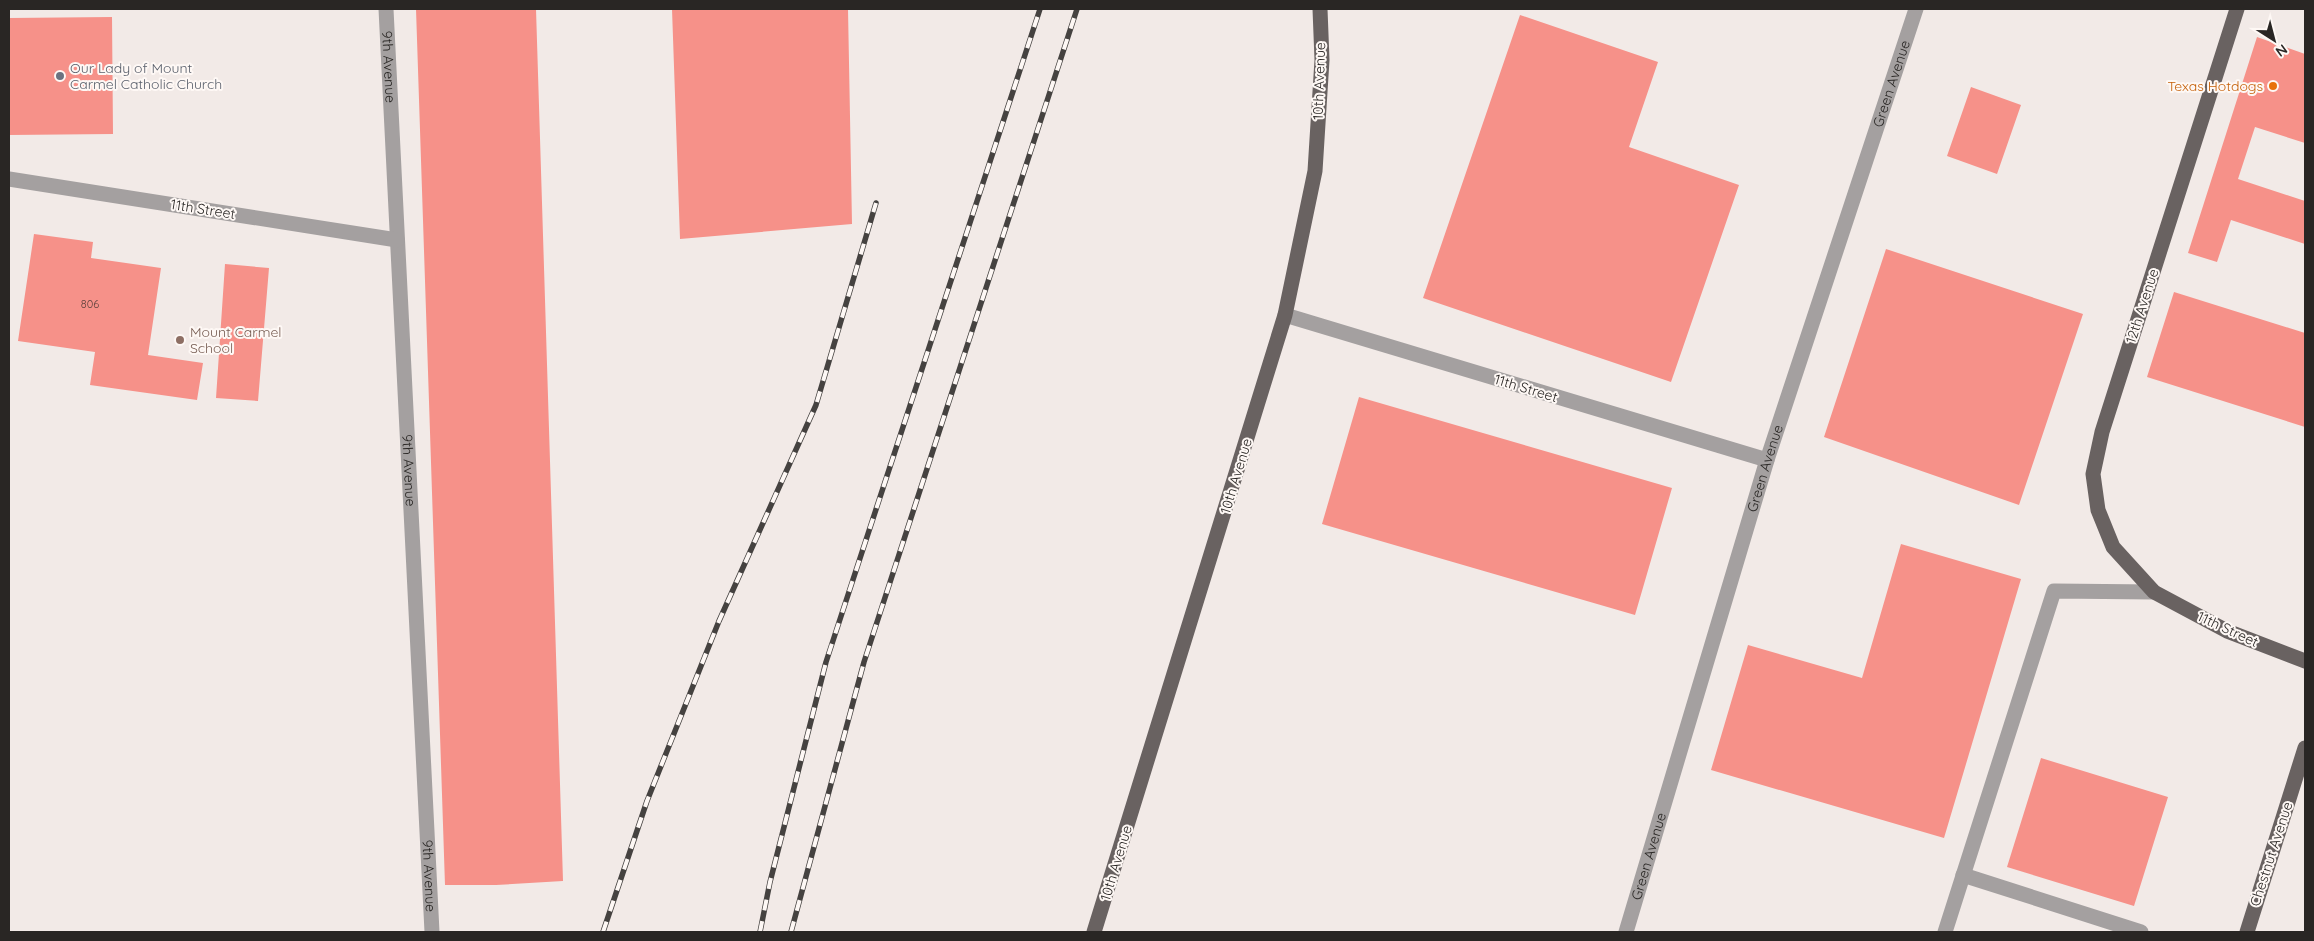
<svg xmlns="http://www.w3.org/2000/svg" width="2314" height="941" font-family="Quicksand,sans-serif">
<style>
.building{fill:#f69189}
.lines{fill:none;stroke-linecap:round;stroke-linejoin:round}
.minor{stroke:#a4a0a0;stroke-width:15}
.major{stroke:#696261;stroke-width:15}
.rail-casing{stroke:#454240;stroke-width:5.5}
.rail{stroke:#fef8f5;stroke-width:4;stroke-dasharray:11;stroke-linecap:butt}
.worship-dot{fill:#6b7280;stroke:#fef8f5;stroke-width:2}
.food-dot{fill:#e8710a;stroke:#fef8f5;stroke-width:2}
.education-dot{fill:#8d6e63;stroke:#fef8f5;stroke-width:2}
.labels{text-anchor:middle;stroke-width:4;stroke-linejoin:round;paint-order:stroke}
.number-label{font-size:11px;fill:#5c413d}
.street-label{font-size:14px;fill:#292624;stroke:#fef8f5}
.worship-label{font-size:14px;fill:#5b616d;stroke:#fef8f5;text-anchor:start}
.food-label{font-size:14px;fill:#c56008;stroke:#fef8f5;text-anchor:end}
.education-label{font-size:14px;fill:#785e54;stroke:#fef8f5;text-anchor:start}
</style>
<rect width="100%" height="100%" fill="#f2eae7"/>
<path class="building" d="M416 9H536L563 881 496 885H445Z
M672 9H848L852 224 680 239Z
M1520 15 1658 62 1629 147 1739 185 1671 382 1423 298Z
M112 17 113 134 9 135V18Z
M2257 37 2305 54V143L2255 127 2238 179 2305 201V244L2231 220 2217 262 2188 253Z
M1971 87 2021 105 1997 174 1947 156Z
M34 234 93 242 91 258 161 268 148 355 203 363 197 400 90 385 95 352 18 341Z
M1886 249 2083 314 2019 505 1824 437Z
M225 264 269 268 258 401 216 398Z
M2174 292 2305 333V427L2147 377Z
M1359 397 1672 488 1635 615 1322 524Z
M1901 544 2021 579 1944 838 1711 770 1748 645 1862 678Z
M2041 758 2168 797 2134 906 2007 867Z"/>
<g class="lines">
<g class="minor">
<path id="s1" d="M386 9 432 932"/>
<path d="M9 179 397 240"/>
<path d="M1285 315 1767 460"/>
<path d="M1963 875 2141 932"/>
<path id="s2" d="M1626 932 1767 460 1916 9"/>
<path d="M1945 932 2054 591 2154 592"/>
</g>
<path class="major" d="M2237 9 2102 432 2093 474 2098 510 2113 547 2154 592 2227 631 2305 661
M1094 932 1285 315 1315 171 1322 60 1320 9
M2247 932 2305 748"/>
<g class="rail-casing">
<path id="rail" d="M603 932 647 801 719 621 816 405 876 203
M760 932 770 882 826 662 1040 9
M791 932 864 662 1077 9"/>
</g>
<use href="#rail" class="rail"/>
</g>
<circle class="worship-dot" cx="60" cy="76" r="5"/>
<circle class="food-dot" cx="2273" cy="86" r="5"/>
<circle class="education-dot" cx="180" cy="340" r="5"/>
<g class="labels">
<g class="number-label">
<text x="90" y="308">806</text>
</g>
<g class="street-label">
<text dy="5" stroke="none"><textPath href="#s1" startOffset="58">9th Avenue</textPath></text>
<text transform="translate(1319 81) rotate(-88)" y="5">10th Avenue</text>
<text dy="5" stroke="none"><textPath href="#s2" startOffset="889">Green Avenue</textPath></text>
<text transform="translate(203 209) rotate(9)" y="5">11th Street</text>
<text transform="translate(2142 306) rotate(-72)" y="5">12th Avenue</text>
<text transform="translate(1526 388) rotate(17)" y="5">11th Street</text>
<text dy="5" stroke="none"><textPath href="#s2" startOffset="484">Green Avenue</textPath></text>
<text dy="5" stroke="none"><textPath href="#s1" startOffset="462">9th Avenue</textPath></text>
<text transform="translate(1236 476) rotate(-73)" y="5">10th Avenue</text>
<text transform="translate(2228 629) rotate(25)" y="5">11th Street</text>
<text transform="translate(2271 854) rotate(-72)" y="5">Chestnut Avenue</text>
<text dy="5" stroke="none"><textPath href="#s2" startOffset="79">Green Avenue</textPath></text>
<text transform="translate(1116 863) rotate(-73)" y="5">10th Avenue</text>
<text dy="5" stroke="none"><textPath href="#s1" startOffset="868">9th Avenue</textPath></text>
</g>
<g class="worship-label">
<text x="70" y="73">Our Lady of Mount<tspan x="70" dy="16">Carmel Catholic Church</tspan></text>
</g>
<g class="food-label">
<text x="2263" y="91">Texas Hotdogs</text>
</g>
<g class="education-label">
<text x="190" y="337">Mount Carmel<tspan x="190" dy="16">School</tspan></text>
</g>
</g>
<rect width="2314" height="941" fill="none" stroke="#292624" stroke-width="20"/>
<g transform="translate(2274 40) rotate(144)" stroke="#fef8f5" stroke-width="4" paint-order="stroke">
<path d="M0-4L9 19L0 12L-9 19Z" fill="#292624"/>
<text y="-8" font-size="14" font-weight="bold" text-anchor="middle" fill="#292624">N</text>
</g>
</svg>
